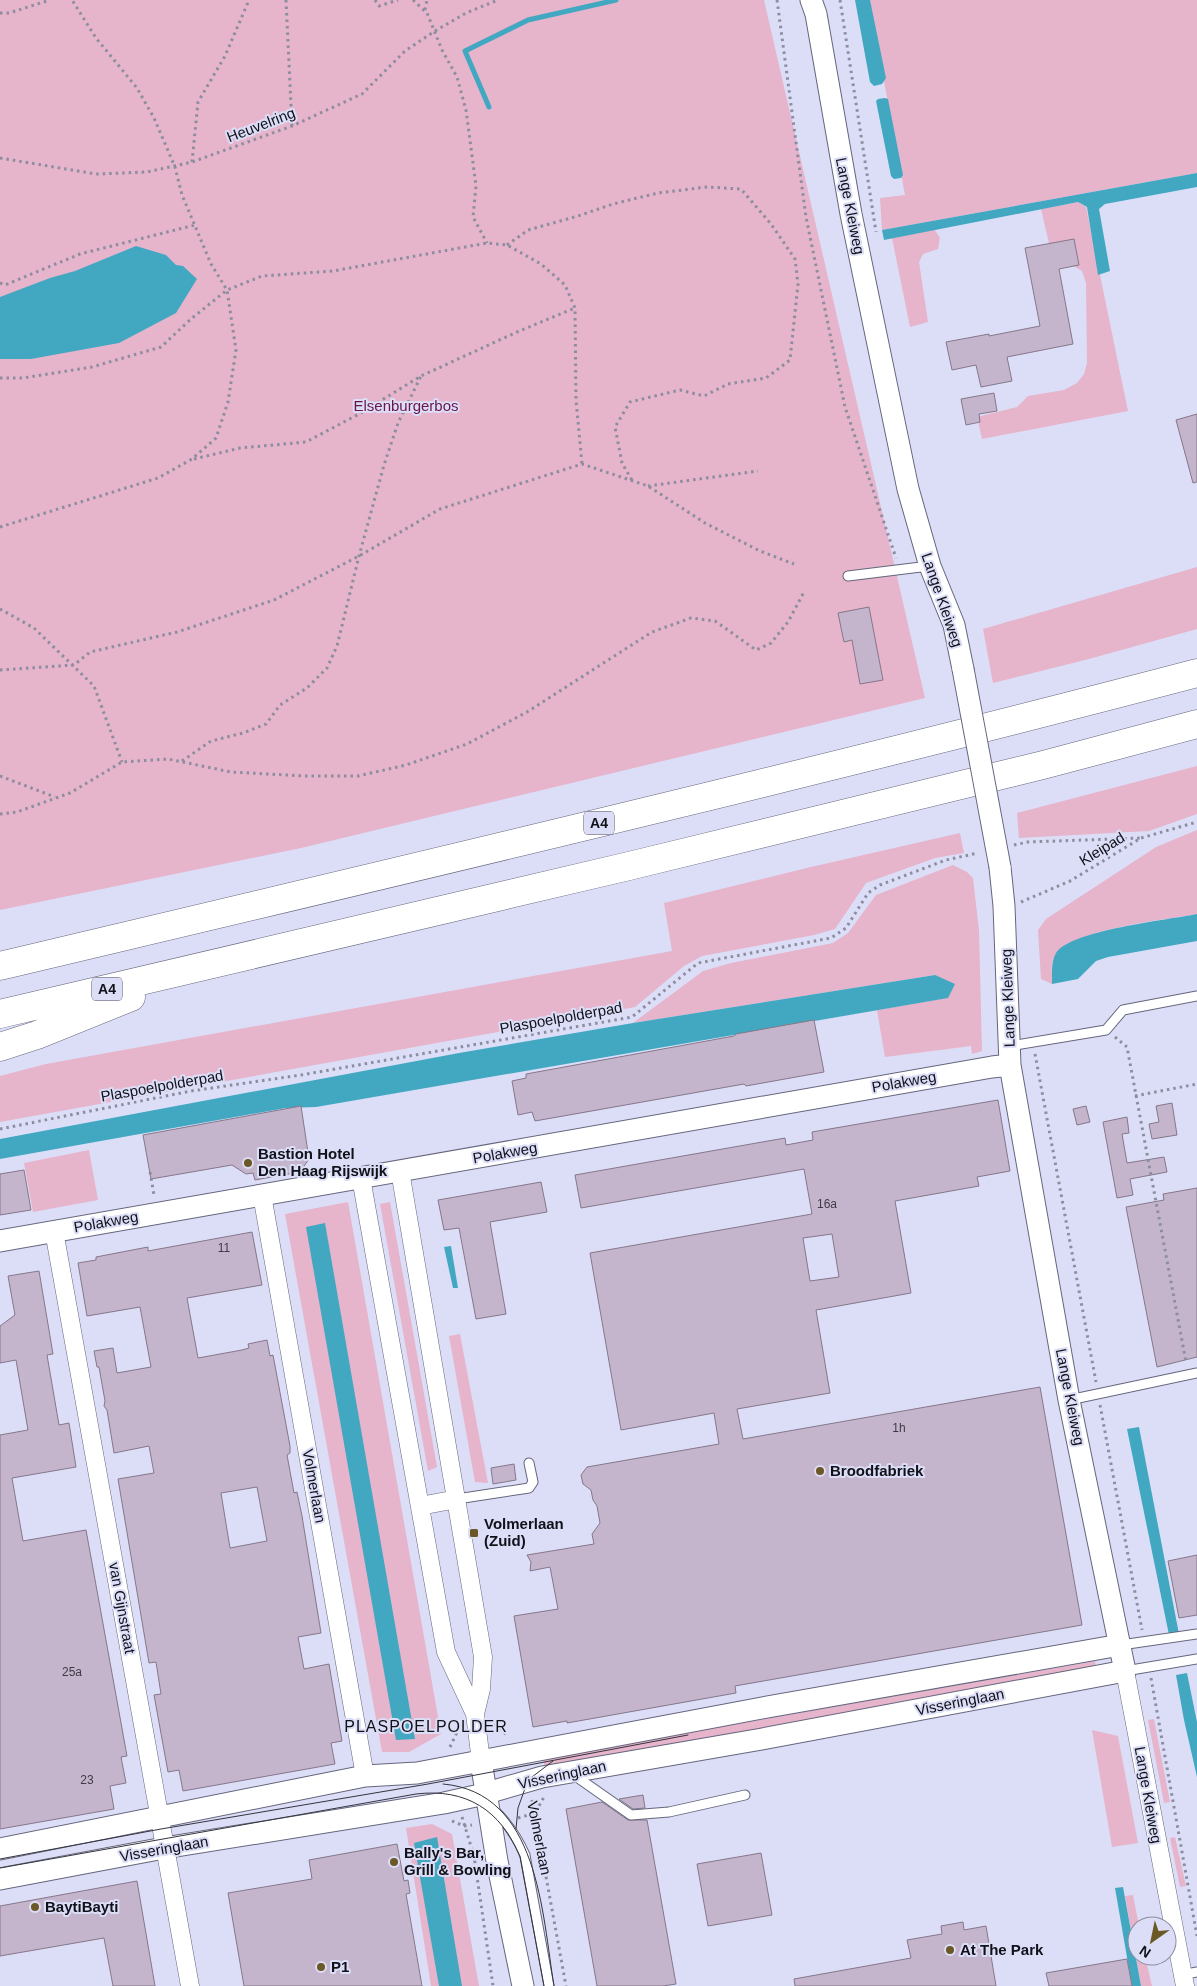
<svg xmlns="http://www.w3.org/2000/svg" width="1197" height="1986" font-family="Helvetica,sans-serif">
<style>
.green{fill:#e6b4cb}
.water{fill:#42a8c2}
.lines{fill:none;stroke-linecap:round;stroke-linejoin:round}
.stream{stroke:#42a8c2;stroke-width:5}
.building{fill:#c5b5cc;stroke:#85778b;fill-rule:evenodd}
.service-casing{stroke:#65667d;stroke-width:11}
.minor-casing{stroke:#65667d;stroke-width:19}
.tertiary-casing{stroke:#65667d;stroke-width:23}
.motorway-casing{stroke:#65667d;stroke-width:29}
.path{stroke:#8c8d9f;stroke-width:3;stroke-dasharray:2.5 4;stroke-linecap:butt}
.service{stroke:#fff;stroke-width:9}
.minor{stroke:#fff;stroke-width:18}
.tertiary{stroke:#fff;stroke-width:21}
.motorway{stroke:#fff;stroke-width:28}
.tram{stroke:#34343f;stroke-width:1}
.tertiary-bridge-casing{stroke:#65667d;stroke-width:23;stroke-linecap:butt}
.tertiary-bridge{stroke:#fff;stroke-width:21}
.poi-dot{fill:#6c5726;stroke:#dcdef7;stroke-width:2}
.labels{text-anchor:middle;stroke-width:4;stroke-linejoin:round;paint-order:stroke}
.number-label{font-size:12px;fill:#3e3a46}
.shield{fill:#dcdef7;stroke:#4e4e5c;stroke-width:1}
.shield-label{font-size:14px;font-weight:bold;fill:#111119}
.street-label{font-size:15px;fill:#111119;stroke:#dcdef7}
.park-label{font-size:15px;fill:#6a1448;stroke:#dcdef7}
.poi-label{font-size:15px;font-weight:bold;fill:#111119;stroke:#dcdef7;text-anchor:start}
.neighbourhood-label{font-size:16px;letter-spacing:1px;fill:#111119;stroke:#dcdef7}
</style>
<rect width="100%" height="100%" fill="#dcdef7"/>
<path class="green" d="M0 0H764L925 698 301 848 0 910Z
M869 0H1197V173L882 230 880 198 905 195Z
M1078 202 1086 207 1128 411 982 439 977 417 1017 407 1028 396 1064 390 1077 383 1084 374 1087 363 1086 283 1082 271 1051 252 1041 209Z
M934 229 940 238 938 249 923 254 919 262 928 322 910 327 892 238Z
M1197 567V629L1089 659 993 683 983 629Z
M1197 766V814L1149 831 1019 838 1017 813Z
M1197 830V914C1164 920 1076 929 1057 953 1050 961 1052 974 1052 984L1041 979 1038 930 1046 919 1156 847Z
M960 833 964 853 935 858 866 883 835 929 814 935 702 956 684 966 635 1007 0 1122V1076L46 1064 672 951 664 903 811 867Z
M953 865 967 872 973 878 979 931 982 1051 972 1054 971 1046 885 1057 877 1010 947 998 935 975 633 1023 703 971 731 963 833 943 848 933 876 895Z
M89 1150 98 1200 33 1212 24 1163Z
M348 1202 441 1734 409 1752H382L285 1214Z
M390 1202 437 1467 428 1471 380 1204Z
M460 1334 488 1483 475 1482 449 1336Z
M1095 1661 1098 1677 546 1773 543 1758Z
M1154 1719 1170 1802 1164 1803 1148 1720Z
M1092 1730 1118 1736 1138 1843 1112 1847Z
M432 1824 452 1834 479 1986H431L406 1828Z
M1175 1837 1186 1886 1180 1887 1170 1838Z
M1133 1895 1139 1926H1137V1956H1145L1152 1986H1141L1125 1896Z"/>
<path class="water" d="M855 0H870L886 78 882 84 874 86 870 82Z
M885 98 888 99 903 175 901 178 894 179 891 176 876 101 878 99Z
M1197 173V187L1105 204 1099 209 1110 271 1098 275 1087 207 1078 202 884 240 882 230Z
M136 246 166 255 176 265 183 266 197 279 176 313 119 343 31 359H0V297L50 278 75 271Z
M1197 914V941L1108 957 1096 961 1078 979 1052 984C1052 974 1051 962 1056 953 1071 930 1168 920 1197 914Z
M935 975 955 984 948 998 316 1107 286 1108 0 1159V1139L459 1053 633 1023Z
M325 1223 415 1739 396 1740 306 1227Z
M451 1246 458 1288H453L444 1247Z
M1139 1427 1179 1634 1169 1635 1127 1429Z
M1187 1673 1197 1722V1777L1184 1720 1176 1675Z
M437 1837 462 1986H439L414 1843Z
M1123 1887 1141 1986H1132L1115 1888Z"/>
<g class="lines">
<path class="stream" d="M489 107 465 51 528 20 616 0"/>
</g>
<path class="building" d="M1074 239 1079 265 1059 269 1073 344 1007 357 1012 381 981 387 976 365 952 370 946 342 989 334V336L1040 326 1025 248Z
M994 393 997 411 979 414 980 422 966 425 961 399Z
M1197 414V482L1193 483 1176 420Z
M869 607 883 680 860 684 852 640 844 642 838 613Z
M814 1020 824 1072 746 1086 744 1084 535 1121 532 1112 518 1115 512 1081 526 1078V1074L734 1036 736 1034Z
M998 1100 1010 1171 977 1177 979 1186 895 1201 911 1293 816 1310 830 1393 737 1409 743 1439 1040 1387 1082 1625 735 1686 736 1693 567 1723V1721L533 1727 514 1616 558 1609 550 1567 530 1571 531 1562 527 1555 594 1544 592 1534 600 1523 597 1506 593 1500 591 1490 583 1484 581 1475 587 1467 719 1444 714 1413 621 1430 590 1253 812 1214 804 1169 581 1208 575 1175 785 1138 786 1145 813 1140 812 1132ZM832 1234 839 1277 810 1281 803 1238Z
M1172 1103 1177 1135 1152 1139 1149 1124 1159 1122 1156 1106Z
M301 1106 309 1159 300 1172 255 1180 253 1173 246 1174 232 1165 151 1179 143 1135Z
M1086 1106 1090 1122 1077 1125 1073 1109Z
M1127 1117 1129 1133 1122 1134 1127 1163 1164 1157 1167 1172 1130 1179 1133 1195 1117 1198 1103 1122Z
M24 1170 31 1210 0 1215V1174Z
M541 1182 547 1212 490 1222 506 1314 476 1319 459 1228 444 1230 438 1200Z
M1197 1188V1357L1157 1367 1126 1207 1164 1200 1163 1194Z
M252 1232 262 1285 187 1298 198 1358 242 1350 249 1348 248 1344 267 1340 270 1356 273 1355 290 1446V1453L287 1455 294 1493 297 1492 302 1516 321 1633 298 1637 304 1669 329 1664 342 1741 331 1743 335 1764 183 1791 179 1770 168 1772 154 1695 161 1694 156 1662 149 1663 118 1479 154 1473 149 1446 114 1453 107 1410 104 1406 105 1401 99 1367H97L94 1351 113 1348 117 1373 151 1367 140 1307 87 1316 78 1263 96 1260V1257L148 1247V1251ZM257 1487 267 1541 230 1548 221 1493Z
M39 1271 53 1354 47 1355 59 1425 69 1423 76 1467 12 1478 23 1541 86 1530 127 1756 121 1757 126 1783 110 1786 114 1809 0 1829V1435L28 1430 16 1360 0 1363V1326L15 1315 8 1276Z
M514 1464 516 1480 493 1484 491 1468Z
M1197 1555V1615L1179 1618 1168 1561Z
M643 1795 645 1808 633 1809 619 1799Z
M602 1802 628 1820H647L676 1984 663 1986H597L566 1809Z
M397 1844 404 1881 408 1880 410 1893 406 1894 422 1986H244L228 1893 312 1879 309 1860Z
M761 1853 772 1915 708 1926 697 1864Z
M137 1881 155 1986H113L104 1938 0 1956V1906Z
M963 1922 964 1930 986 1926 996 1986H795L794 1979 911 1958 907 1940 942 1934 941 1926Z
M1127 1959 1132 1986H1049L1046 1973Z"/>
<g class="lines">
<g class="service-casing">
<path id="service" d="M848 576 929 566
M1010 1046 1106 1030 1123 1010 1197 996
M1069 1400 1197 1373
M457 1499 529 1488 533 1482 529 1463
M1121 1645 1197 1634
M1125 1671 1197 1659
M574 1775 631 1815 669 1812 745 1795
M493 1809C508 1823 517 1837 525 1855L549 1986
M1182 1975 1197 1972"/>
</g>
<g class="minor-casing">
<path id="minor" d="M400 1171 483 1657 481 1689 475 1714
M361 1178 446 1652 475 1714 481 1761
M262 1195 365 1776
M54 1231 190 1986
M420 1506 457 1499
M1125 1671 1185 1986"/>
</g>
<g class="tertiary-casing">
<path id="tertiary" d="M811 0 816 14 851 214 908 489 930 566 954 625 963 669
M0 1241 992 1067 1010 1065
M481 1761 497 1861 523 1986
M0 1849 365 1776 417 1773 762 1708 1120 1645
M0 1879 164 1848 444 1803 480 1795 542 1777 762 1739 1125 1671 1069 1400 1010 1065 1004 906 1000 867"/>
</g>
<g class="motorway-casing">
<path id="motorway" d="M0 966C400 871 800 777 1197 673
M0 1014 629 866 1043 765 1197 724
M0 1047 37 1035 131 997"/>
</g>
<path class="path" d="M286 0 292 126
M375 0 379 6 398 0
M413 0 427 13 442 50 457 77 466 110 476 186 473 217 487 243
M777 0 806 217 845 407 896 558
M840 0 876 232
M425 10 427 0
M0 13H9L50 0
M0 158 96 174 147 172 192 162 292 126 362 94 405 51 435 31 466 13 498 0
M192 162 198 102 225 56 249 0
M507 245 528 230 578 216 613 204 658 193 707 187 741 189 771 224 795 259 798 284 790 360 766 378 728 384 704 396 680 390 630 402 615 427 622 463 633 482
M0 283 5 285 80 254 195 225
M0 378H23L92 367 161 347 191 319 227 290 262 276 333 271 487 243 507 245 541 264 565 285 575 308 576 400 582 464
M194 459 240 448 306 442 359 414 421 376 517 332 575 308
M648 486 758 471
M0 527 158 478 192 459 216 438 228 402 236 350 227 290 211 264 182 195 175 167 154 118 137 88 96 38 72 0
M0 609 34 628 94 686 122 762
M0 670 74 665 90 652 177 632 274 600 359 556 440 509 582 464 648 486 705 523 760 551 794 564
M182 761 211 741 243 733 266 724 280 705 307 688 327 668 337 646 359 556 384 465 398 423 421 376
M0 776 55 797
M0 814 17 812 70 793 122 762 168 759 231 772 305 776H358L406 765 467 744 527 712 652 632 691 618 715 621 756 650 771 643 788 622 804 592
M1014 845 1028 842 1141 838
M1021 902 1070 881 1141 838 1197 822
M1115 1037 1127 1047 1186 1362
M1035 1054 1096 1382
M1135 1096 1197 1084
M0 1129 191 1091 301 1075 632 1017 698 963 831 938 846 928 868 893 880 885 946 860 978 853
M150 1172 154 1195
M1100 1405 1142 1630
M1151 1678 1197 1936
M494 1724 508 1736
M450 1747 459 1728
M532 1800 566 1986
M462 1817 474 1856 493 1986
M518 1818 535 1813 544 1797
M452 1821 464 1826 472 1825"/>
<use href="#service" class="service"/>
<use href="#minor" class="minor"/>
<use href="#tertiary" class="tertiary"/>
<use href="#motorway" class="motorway"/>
<path class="tram" d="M443 1784C539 1792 542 1914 554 1986
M516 1829 518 1808 528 1780 553 1761
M0 1859 161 1829 428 1784 688 1735
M0 1868 416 1794C466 1788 501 1810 520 1857L544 1986"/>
<g class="tertiary-bridge-casing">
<path id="tertiary-bridge" d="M963 669 1000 867"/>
</g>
<use href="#tertiary-bridge" class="tertiary-bridge"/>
</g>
<g class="poi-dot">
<circle cx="248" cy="1163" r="5"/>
<circle cx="820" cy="1471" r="5"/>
<rect x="469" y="1528" width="10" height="10" rx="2.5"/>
<circle cx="394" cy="1862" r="5"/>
<circle cx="35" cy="1907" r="5"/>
<circle cx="950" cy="1950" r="5"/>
<circle cx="321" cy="1967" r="5"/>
</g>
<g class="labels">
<g class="number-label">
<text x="827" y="1208">16a</text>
<text x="224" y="1252">11</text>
<text x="899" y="1432">1h</text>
<text x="72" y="1676">25a</text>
<text x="87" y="1784">23</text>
</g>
<g class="shield">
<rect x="584" y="811.5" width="30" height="23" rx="4"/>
<rect x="92" y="977.5" width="30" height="23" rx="4"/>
</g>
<g class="shield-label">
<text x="599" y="828">A4</text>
<text x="107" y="994">A4</text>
</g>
<g class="street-label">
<text transform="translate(261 125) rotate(-21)" y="5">Heuvelring</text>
<text transform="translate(850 206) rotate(79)" y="5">Lange Kleiweg</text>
<text transform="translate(942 600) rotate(71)" y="5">Lange Kleiweg</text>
<text transform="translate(1102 849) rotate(-31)" y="5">Kleipad</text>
<text transform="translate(1008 998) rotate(-92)" y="5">Lange Kleiweg</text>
<text transform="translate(561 1018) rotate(-10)" y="5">Plaspoelpolderpad</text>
<text transform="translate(904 1082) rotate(-10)" y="5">Polakweg</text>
<text transform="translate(162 1086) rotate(-10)" y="5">Plaspoelpolderpad</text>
<text transform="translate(505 1153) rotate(-10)" y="5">Polakweg</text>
<text transform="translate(106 1222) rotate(-10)" y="5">Polakweg</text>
<text transform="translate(1070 1397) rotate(79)" y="5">Lange Kleiweg</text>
<text transform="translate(314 1486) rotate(80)" y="5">Volmerlaan</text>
<text transform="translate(122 1608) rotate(80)" y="5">van Gijnstraat</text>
<text transform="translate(960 1702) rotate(-11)" y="5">Visseringlaan</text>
<text transform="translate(562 1775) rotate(-12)" y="5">Visseringlaan</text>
<text transform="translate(1148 1795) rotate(80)" y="5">Lange Kleiweg</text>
<text transform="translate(539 1838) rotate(79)" y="5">Volmerlaan</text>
<text transform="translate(164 1849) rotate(-10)" y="5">Visseringlaan</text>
</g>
<g class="park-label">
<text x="406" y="411">Elsenburgerbos</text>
</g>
<g class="poi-label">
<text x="258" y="1159">Bastion Hotel<tspan x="258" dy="17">Den Haag Rijswijk</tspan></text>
<text x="830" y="1476">Broodfabriek</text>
<text x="484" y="1529">Volmerlaan<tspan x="484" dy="17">(Zuid)</tspan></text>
<text x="404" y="1858">Bally's Bar,<tspan x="404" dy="17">Grill &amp; Bowling</tspan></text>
<text x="45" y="1912">BaytiBayti</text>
<text x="960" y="1955">At The Park</text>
<text x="331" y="1972">P1</text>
</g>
<g class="neighbourhood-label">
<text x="426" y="1732">PLASPOELPOLDER</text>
</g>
</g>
<g transform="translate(1152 1941) rotate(213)"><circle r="24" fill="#dcdef7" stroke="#8b8c9e"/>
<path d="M0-4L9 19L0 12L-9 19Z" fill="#6c5726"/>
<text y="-8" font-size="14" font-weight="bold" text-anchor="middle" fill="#111119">N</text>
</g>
</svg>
